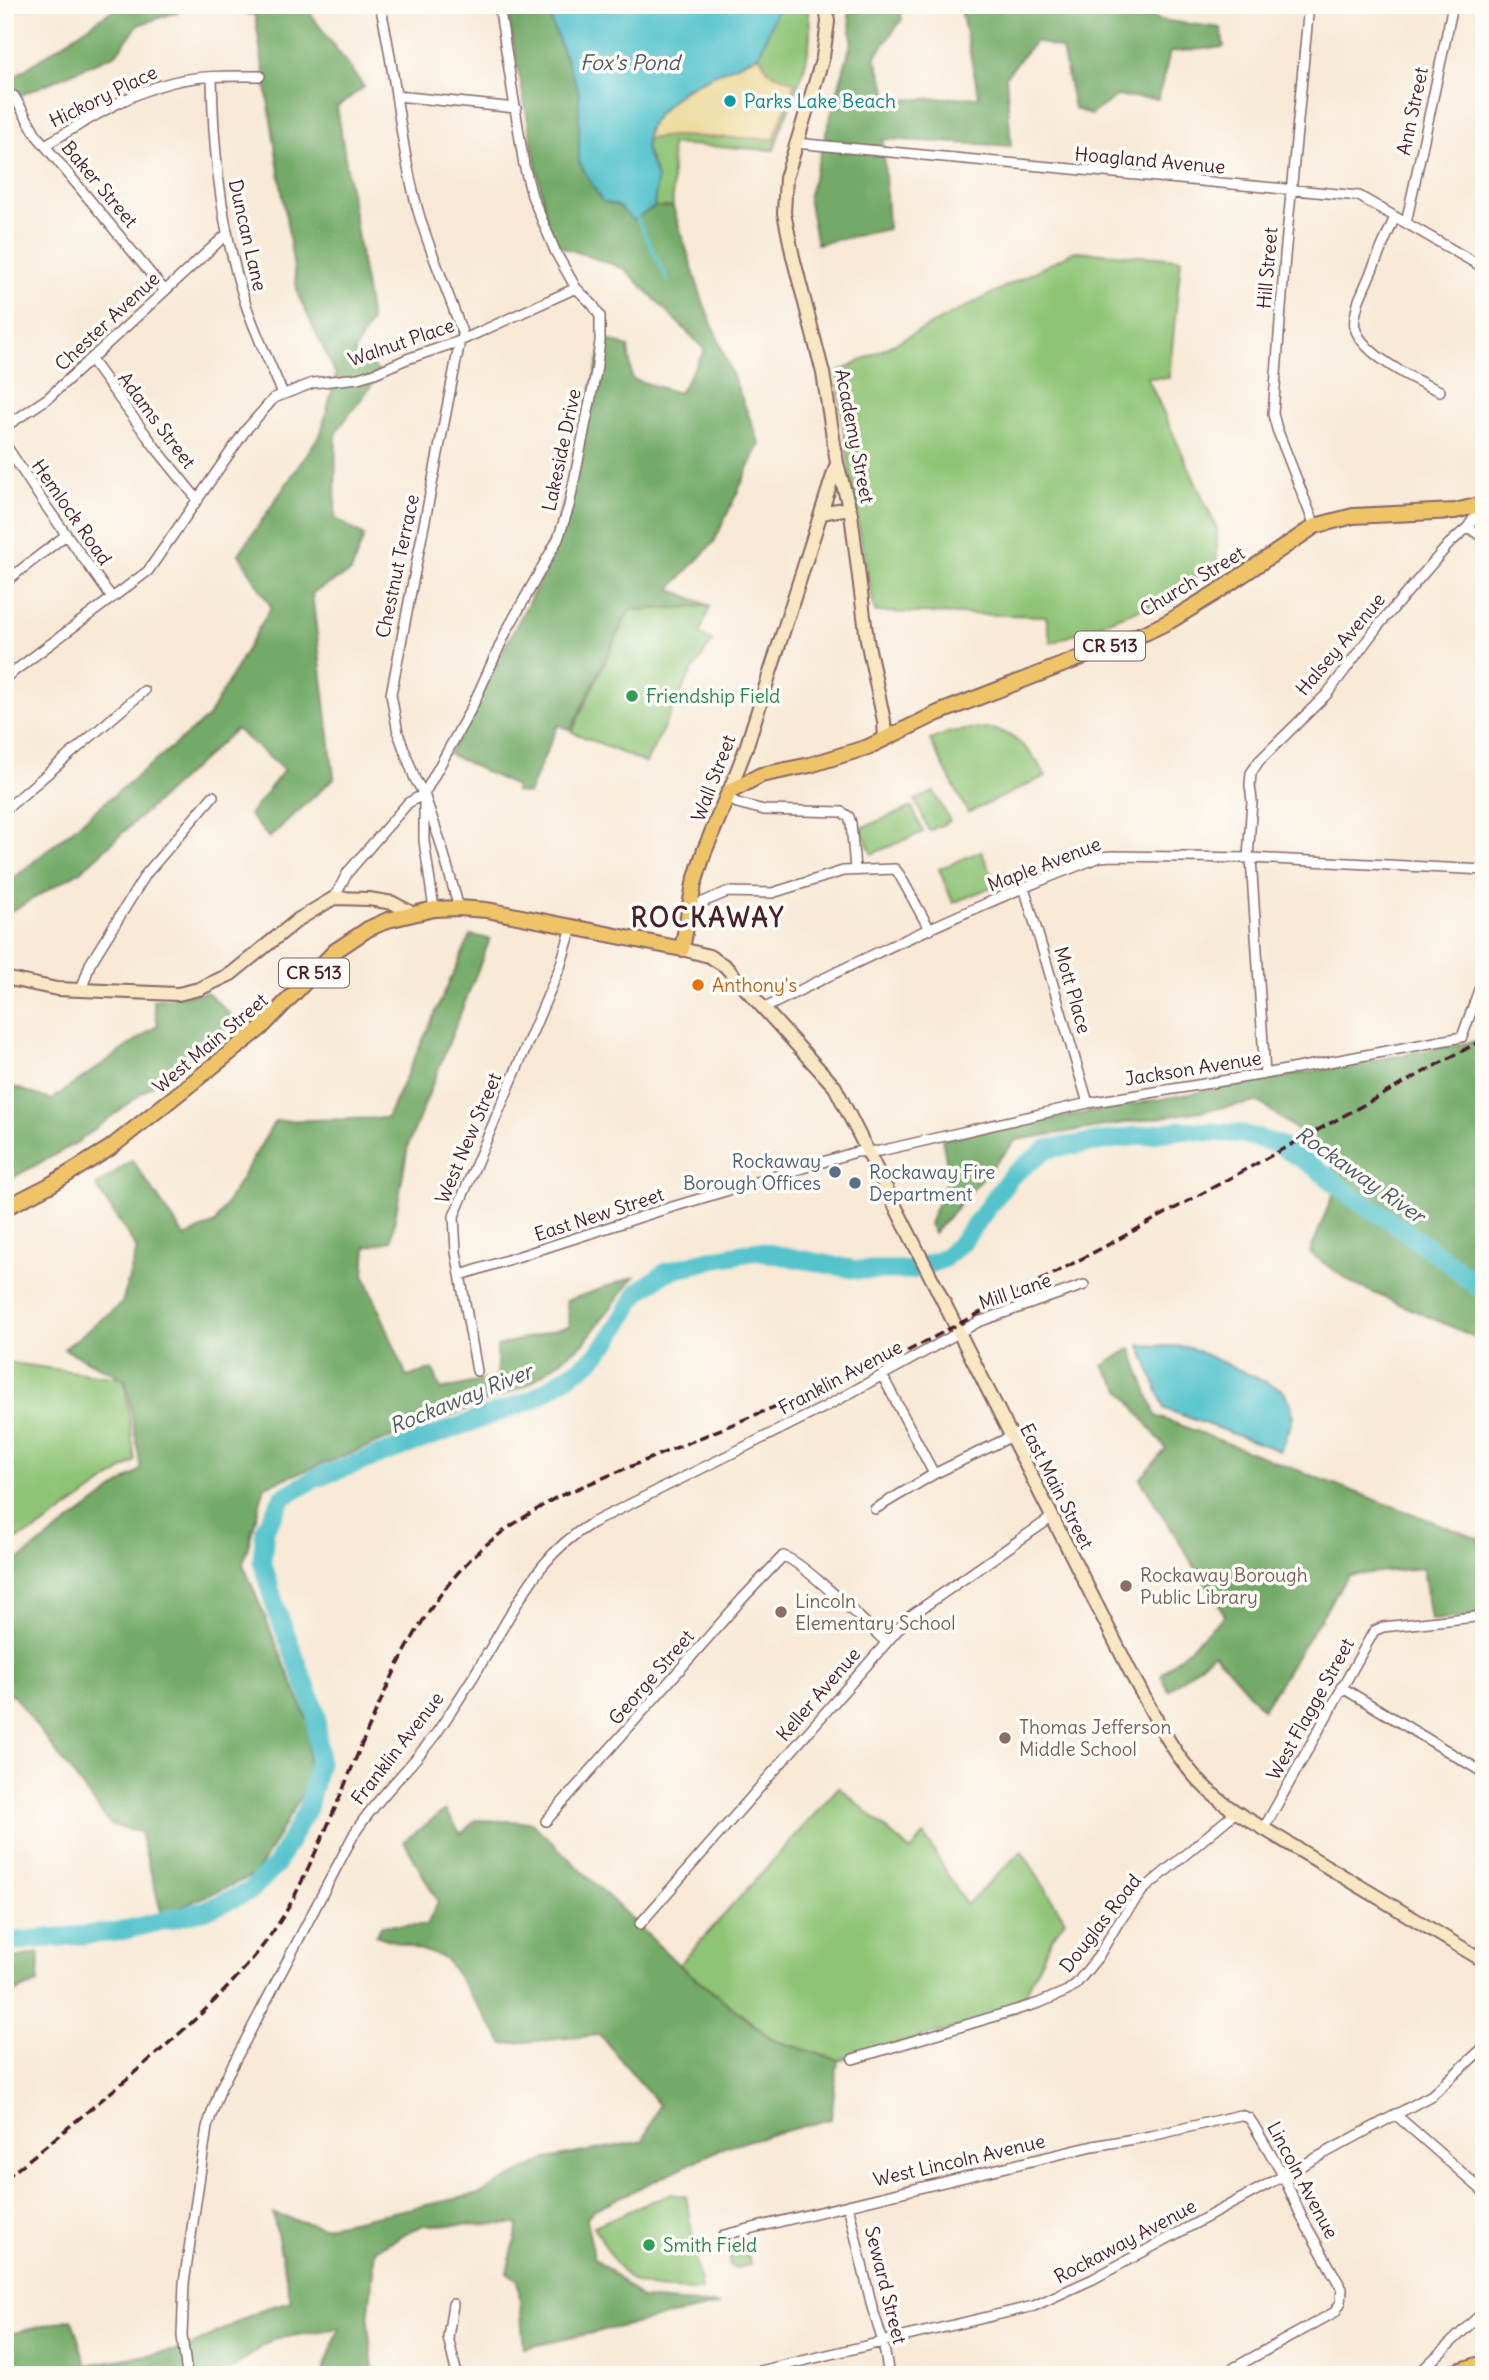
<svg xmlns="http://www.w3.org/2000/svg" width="1489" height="2380" font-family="Delius,sans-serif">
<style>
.green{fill:#8fc476;stroke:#6c7250;stroke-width:2}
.forest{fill:#73aa67;stroke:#5e6449;stroke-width:2}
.sand{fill:#eeda9e;stroke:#9c7c64;stroke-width:2}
.water{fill:#55c3cc;stroke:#50717c;stroke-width:2}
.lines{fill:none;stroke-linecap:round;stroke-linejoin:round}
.stream{stroke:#55c3cc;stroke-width:3.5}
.river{stroke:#55c3cc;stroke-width:19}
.street-casing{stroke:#876667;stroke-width:12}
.secondary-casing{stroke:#876667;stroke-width:16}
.primary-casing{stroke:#876667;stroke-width:18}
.street{stroke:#fff;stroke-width:9}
.secondary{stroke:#f9e7c3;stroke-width:12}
.primary{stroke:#efc469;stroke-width:14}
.rail{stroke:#4a1f2b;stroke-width:3.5;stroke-dasharray:10 5;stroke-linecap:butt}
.culture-dot{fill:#0f9aa8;stroke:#fdfcf7;stroke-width:2.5}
.leisure-dot{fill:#2e9e5b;stroke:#fdfcf7;stroke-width:2.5}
.food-dot{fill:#e8710a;stroke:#fdfcf7;stroke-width:2.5}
.service-dot{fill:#5c6f8a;stroke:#fdfcf7;stroke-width:2.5}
.education-dot{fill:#8d6e63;stroke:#fdfcf7;stroke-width:2.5}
.labels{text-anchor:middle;stroke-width:7;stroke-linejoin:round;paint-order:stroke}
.shield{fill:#fdfcf7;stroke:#806168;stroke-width:2}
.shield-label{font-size:18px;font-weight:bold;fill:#4a1f2b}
.street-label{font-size:19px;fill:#4a1f2b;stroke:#fdfcf7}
.culture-label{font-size:19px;fill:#0d838f;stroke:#fdfcf7;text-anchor:start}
.leisure-label{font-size:19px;fill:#27864d;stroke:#fdfcf7;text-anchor:start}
.food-label{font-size:19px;fill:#c56008;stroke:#fdfcf7;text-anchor:start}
.service-label{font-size:19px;fill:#4e5e75;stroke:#fdfcf7;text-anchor:end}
.education-label{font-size:19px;fill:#785e54;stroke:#fdfcf7;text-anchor:start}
.water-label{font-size:21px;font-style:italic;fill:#4e5863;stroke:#fdfcf7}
.district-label{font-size:26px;font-weight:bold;letter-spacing:2px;fill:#4a1f2b;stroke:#fdfcf7}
</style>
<rect width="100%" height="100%" fill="#fdfcf7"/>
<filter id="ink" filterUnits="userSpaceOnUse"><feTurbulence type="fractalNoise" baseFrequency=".0143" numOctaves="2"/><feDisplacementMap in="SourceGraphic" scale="14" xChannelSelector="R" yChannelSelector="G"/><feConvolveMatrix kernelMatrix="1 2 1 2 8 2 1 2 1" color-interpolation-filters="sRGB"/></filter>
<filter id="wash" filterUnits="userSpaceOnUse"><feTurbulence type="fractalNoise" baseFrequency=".00686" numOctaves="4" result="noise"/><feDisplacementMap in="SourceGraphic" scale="28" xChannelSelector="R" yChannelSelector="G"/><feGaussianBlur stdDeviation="1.57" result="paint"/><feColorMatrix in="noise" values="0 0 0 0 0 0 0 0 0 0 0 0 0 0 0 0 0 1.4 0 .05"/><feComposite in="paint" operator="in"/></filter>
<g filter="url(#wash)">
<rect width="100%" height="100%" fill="#f8e9d6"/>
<path class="green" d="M779 5H806C822 56 786 103 774 150L671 144 673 207H654L657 178 646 151 647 131 759 55Z
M1075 251 1181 259 1169 378 1147 377 1217 529V563L1153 604 1051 643 1046 616 875 612 852 492 837 373Z
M710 606 700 633 712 642 689 676 646 763 572 732 629 610Z
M973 729C980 729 989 728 996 730 1019 736 1035 757 1046 776L968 813 930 740 950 732Z
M934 792 950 821 929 831 915 800Z
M912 807 923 832 872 854 861 828Z
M981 851 996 885 953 903 939 869Z
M5 1362 124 1379 135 1461 37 1530 5 1544Z
M839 1787 911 1851 924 1835 966 1905 1022 1851 1065 1920 1052 1938 1017 2011 838 2060 774 2040 679 1965Z
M669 2194 686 2196 701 2290C628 2288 630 2290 594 2226Z
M745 2248 750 2265 736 2268 730 2266 729 2252Z"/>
<path class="forest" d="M120 5H198L138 25 116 54 5 102V81H8Z
M213 5H304L364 87 337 107 371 321 354 352 381 373 336 432 335 518 364 536 351 572 312 593 334 778 269 838 249 815 284 770 236 729 81 871 5 915V883H8L208 717 271 607 239 554 321 433 336 375 298 295 255 15Z
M506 5H553L552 23 579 92V162L633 220 654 207H673L702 299 760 444 714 542 670 589 710 606 629 610 571 730 558 725 528 794 515 792V786L449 754 549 563 604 338 628 347 632 379 679 393 705 350 625 269 551 243Z
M848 5H899L902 19 875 57 890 100 979 97 960 5H1138L1159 20 1221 28 1224 47 1170 52 1158 99 1117 96 1090 115 1074 108 1062 49 1035 41 1006 76 1011 146 883 139 888 229 817 244 808 198 852 40Z
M471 935 490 939 408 1146 391 1241 366 1247 364 1274 407 1377 433 1369 441 1390 497 1377V1346L570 1326 566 1301 634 1277 583 1344 526 1386 265 1486 243 1564 309 1723 308 1784 255 1875 162 1915 140 1832 111 1825 13 1695 5 1693V1560L13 1564 141 1469 126 1380 64 1349 122 1303 137 1249 96 1186 132 1160 185 1237 215 1223 275 1121 387 1118Z
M207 992 236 1020 232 1024 78 1142 5 1182V1084L51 1100 158 1025 153 1000Z
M1484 1040V1341L1353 1284 1310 1253 1333 1194V1157L1259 1102 1016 1140 934 1233 929 1224 949 1175 942 1139Z
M1131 1348 1156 1416 1484 1541V1617L1431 1620 1423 1568 1348 1575 1263 1709 1214 1653 1169 1691 1161 1675 1225 1615 1140 1479 1166 1449 1103 1366Z
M445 1810 461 1834 476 1820 531 1822 679 1965 773 2040 838 2060 831 2119 727 2146 593 2210 586 2219 594 2257 642 2299 719 2305 524 2348 518 2280 507 2272 519 2224 423 2225 375 2250 368 2322 373 2370 365 2375H322L339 2328 273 2339 223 2375H5V2335L72 2319 86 2365 185 2349 263 2309 291 2301 273 2214 322 2227 479 2194 547 2159 643 2141 659 2105 600 2035 504 2044 445 1958 375 1935 382 1925H427L438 1902 404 1841Z
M39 1953 38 1983 5 1996V1960Z"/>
<path class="sand" d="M759 55 769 72 795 82 774 139 672 136 646 139C652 95 724 71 759 55Z"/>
<path class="water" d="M553 5H779L759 55 685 88 659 113 647 131 646 139V151L657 178 654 207 633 220 618 206 602 201 579 162V92L552 23Z
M1140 1345 1189 1347 1281 1389C1302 1410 1290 1428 1280 1451L1165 1409Z"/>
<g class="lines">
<path class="stream" d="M637 218 668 281"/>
<path class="river" d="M5 1942 117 1932 206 1910 250 1891 275 1866 308 1808 319 1762 316 1712 275 1606 262 1561 265 1529 283 1497 316 1478 532 1400 589 1362 609 1341 638 1292 666 1272 713 1259 758 1251 857 1270H911L943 1259 962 1242 1012 1175 1047 1149 1180 1130 1243 1134 1277 1144 1316 1168 1355 1199 1385 1217 1452 1265 1484 1292"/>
</g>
</g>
<g filter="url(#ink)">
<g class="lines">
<g class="street-casing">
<path id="street" d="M380 5C396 72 399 141 417 207 429 252 450 294 464 339
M1309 5 1285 256 1273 414 1277 429 1315 526
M212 77C213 152 221 227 244 299 254 331 270 363 283 394
M14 96 37 136 165 291
M397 96 516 108
M795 143 1359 196 1484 268
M45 145C85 122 127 93 173 82 201 75 231 76 260 76
M1395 217 1359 300C1357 309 1353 319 1355 328 1363 355 1416 381 1440 391
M1406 223 1453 5
M91 360 155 447 198 500
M5 427 48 398 227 234
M5 444 43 502 112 598
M1468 527 1484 538
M5 582 66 535
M5 678 148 571 245 431 274 398 313 383 358 378 375 373 407 359 460 341 576 288
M727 797 737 803 764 810 842 812 849 817 851 823 855 869
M424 803V841L434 909
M5 810 144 691
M1248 858 1252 801 1250 785 1251 773 1259 761 1327 694 1378 626 1449 544 1468 527 1483 504
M1251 858 1265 1074
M1024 887 1088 1103
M334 898 348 872 408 803 424 794 472 707 506 632 558 539 569 506 596 372 600 341V316L593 305 576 288 556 253 532 196 524 165 499 5
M691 907 727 892 772 893 843 871 895 869 899 874 930 930
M459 908 440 841 424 794 415 779 398 733 391 694 460 341
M81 991 90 964 146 874 213 796
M765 1008C874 952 986 901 1100 857L1112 856 1251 858 1484 870
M461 1275 659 1211 856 1152 880 1151 1088 1103 1265 1074 1462 1037 1484 976
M477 1371 456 1252 454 1216 560 967 572 927
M934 1474 1010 1437
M875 1509 934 1474 882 1375
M1341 1687 1484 1773
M546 1821 743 1598 783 1556C801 1560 868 1626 886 1642
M1264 1828 1374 1631 1383 1627 1484 1616
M640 1924 909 1617 1051 1518
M1477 1957 1484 1946
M853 2059 1039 2003 1067 1991 1076 1984 1098 1957 1118 1923 1143 1890 1236 1812
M1395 2114 1484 2192
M848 2205 872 2307 883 2342 889 2375
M724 2235 1093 2146 1151 2136 1240 2115 1249 2118 1253 2124 1283 2175 1302 2218 1342 2289 1341 2302 1335 2312 1221 2375
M453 2304 448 2337 457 2375
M187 2375 182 2336 184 2283 207 2127 221 2087 354 1834C378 1796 412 1767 438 1731 461 1697 483 1662 503 1627 529 1583 547 1550 592 1523L825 1407 978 1322 1084 1285
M743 2375 1034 2306 1093 2279 1432 2095 1484 2047
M1417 2375 1484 2311"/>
</g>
<g class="secondary-casing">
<path id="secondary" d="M826 5 828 22 823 57 786 178 784 213 793 257 823 373 837 463 851 514 867 640 884 721 885 739
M821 513 849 508
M729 792 746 748 837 463
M682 949 709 956 725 966 835 1087 1132 1675C1162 1729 1182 1777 1236 1812L1484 1961
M5 978 57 989 178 994 199 989 231 974 299 919 334 898 369 899 393 903 412 913"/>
</g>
<g class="primary-casing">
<path id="primary" d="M5 1208 50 1185 110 1148 261 1028 335 951 368 929 388 920 434 909 459 908 487 910 682 949 694 884 704 852 729 792 761 775 810 765 868 747 938 713 1147 632 1170 621 1217 592 1315 526 1353 516 1455 511 1484 504
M1444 2375 1484 2363"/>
</g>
<use href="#street" class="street"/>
<use href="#secondary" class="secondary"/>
<use href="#primary" class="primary"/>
<path class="rail" d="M5 2179C46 2146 87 2112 128 2078 182 2032 236 1987 276 1927 293 1903 305 1874 318 1847 360 1756 395 1641 464 1566 490 1537 524 1517 557 1497L902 1354 1117 1240 1484 1039"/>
</g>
</g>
<circle class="culture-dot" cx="730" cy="101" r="7"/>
<g class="leisure-dot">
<circle cx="632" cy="696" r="7"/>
<circle cx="649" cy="2245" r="7"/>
</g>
<circle class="food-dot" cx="698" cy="985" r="7"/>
<g class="service-dot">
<circle cx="835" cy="1172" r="7"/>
<circle cx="855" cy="1183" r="7"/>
</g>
<g class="education-dot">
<circle cx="1126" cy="1586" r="7"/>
<circle cx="781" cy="1612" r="7"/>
<circle cx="1005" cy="1738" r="7"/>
</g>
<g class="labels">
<g class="shield">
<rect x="1075" y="631.5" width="70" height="29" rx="5"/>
<rect x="279" y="958.5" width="70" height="29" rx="5"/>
</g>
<g class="shield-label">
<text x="1110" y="652">CR 513</text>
<text x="314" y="979">CR 513</text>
</g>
<g class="street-label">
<text transform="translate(103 96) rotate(-26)" y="7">Hickory Place</text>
<text transform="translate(1412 111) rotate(-78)" y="7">Ann Street</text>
<text transform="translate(1150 160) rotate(5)" y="7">Hoagland Avenue</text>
<text transform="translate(100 184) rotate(50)" y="7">Baker Street</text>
<text transform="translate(248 235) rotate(77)" y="7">Duncan Lane</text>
<text transform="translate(1267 268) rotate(-85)" y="7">Hill Street</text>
<text transform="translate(107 321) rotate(-43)" y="7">Chester Avenue</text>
<text transform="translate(401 342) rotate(-19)" y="7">Walnut Place</text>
<text transform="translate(157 420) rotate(53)" y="7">Adams Street</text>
<text transform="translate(855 436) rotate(79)" y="7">Academy Street</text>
<text transform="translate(561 450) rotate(-78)" y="7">Lakeside Drive</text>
<text transform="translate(72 512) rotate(55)" y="7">Hemlock Road</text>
<text transform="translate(397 566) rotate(-78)" y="7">Chestnut Terrace</text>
<text transform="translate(1192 581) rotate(-31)" y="7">Church Street</text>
<text transform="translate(1340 644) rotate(-50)" y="7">Halsey Avenue</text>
<text transform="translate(713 778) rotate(-69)" y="7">Wall Street</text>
<text transform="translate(1044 864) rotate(-21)" y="7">Maple Avenue</text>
<text transform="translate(1073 990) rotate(74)" y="7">Mott Place</text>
<text transform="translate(210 1043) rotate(-40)" y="7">West Main Street</text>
<text transform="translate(1193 1068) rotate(-9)" y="7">Jackson Avenue</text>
<text transform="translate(468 1138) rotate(-67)" y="7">West New Street</text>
<text transform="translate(599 1214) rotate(-18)" y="7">East New Street</text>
<text transform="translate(1015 1291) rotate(-19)" y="7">Mill Lane</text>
<text transform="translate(840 1377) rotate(-28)" y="7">Franklin Avenue</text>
<text transform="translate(1057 1486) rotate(63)" y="7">East Main Street</text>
<text transform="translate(651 1677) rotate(-49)" y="7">George Street</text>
<text transform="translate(818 1694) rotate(-49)" y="7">Keller Avenue</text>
<text transform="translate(1310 1709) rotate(-61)" y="7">West Flagge Street</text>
<text transform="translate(397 1748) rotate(-52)" y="7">Franklin Avenue</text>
<text transform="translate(1100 1923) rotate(-52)" y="7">Douglas Road</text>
<text transform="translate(959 2160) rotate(-13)" y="7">West Lincoln Avenue</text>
<text transform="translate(1303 2180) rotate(62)" y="7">Lincoln Avenue</text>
<text transform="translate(1125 2241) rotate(-28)" y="7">Rockaway Avenue</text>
<text transform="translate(886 2285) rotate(76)" y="7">Seward Street</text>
</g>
<g class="culture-label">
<text x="744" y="108">Parks Lake Beach</text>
</g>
<g class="leisure-label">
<text x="646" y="703">Friendship Field</text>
<text x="663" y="2252">Smith Field</text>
</g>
<g class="food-label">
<text x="712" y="992">Anthony's</text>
</g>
<g class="service-label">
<text x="821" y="1168">Rockaway<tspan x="821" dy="22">Borough Offices</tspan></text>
<text x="869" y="1179" text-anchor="start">Rockaway Fire<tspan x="869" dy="22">Department</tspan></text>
</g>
<g class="education-label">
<text x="1140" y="1582">Rockaway Borough<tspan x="1140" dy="22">Public Library</tspan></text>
<text x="795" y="1608">Lincoln<tspan x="795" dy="22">Elementary School</tspan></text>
<text x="1019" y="1734">Thomas Jefferson<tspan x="1019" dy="22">Middle School</tspan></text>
</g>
<g class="water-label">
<text x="630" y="70">Fox's Pond</text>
<text transform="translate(1360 1175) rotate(35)" y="7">Rockaway River</text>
<text transform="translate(461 1399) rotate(-22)" y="7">Rockaway River</text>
</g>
<g class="district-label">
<text x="708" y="927">ROCKAWAY</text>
</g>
</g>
<rect width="1489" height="2380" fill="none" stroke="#fdfcf7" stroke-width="28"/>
</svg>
